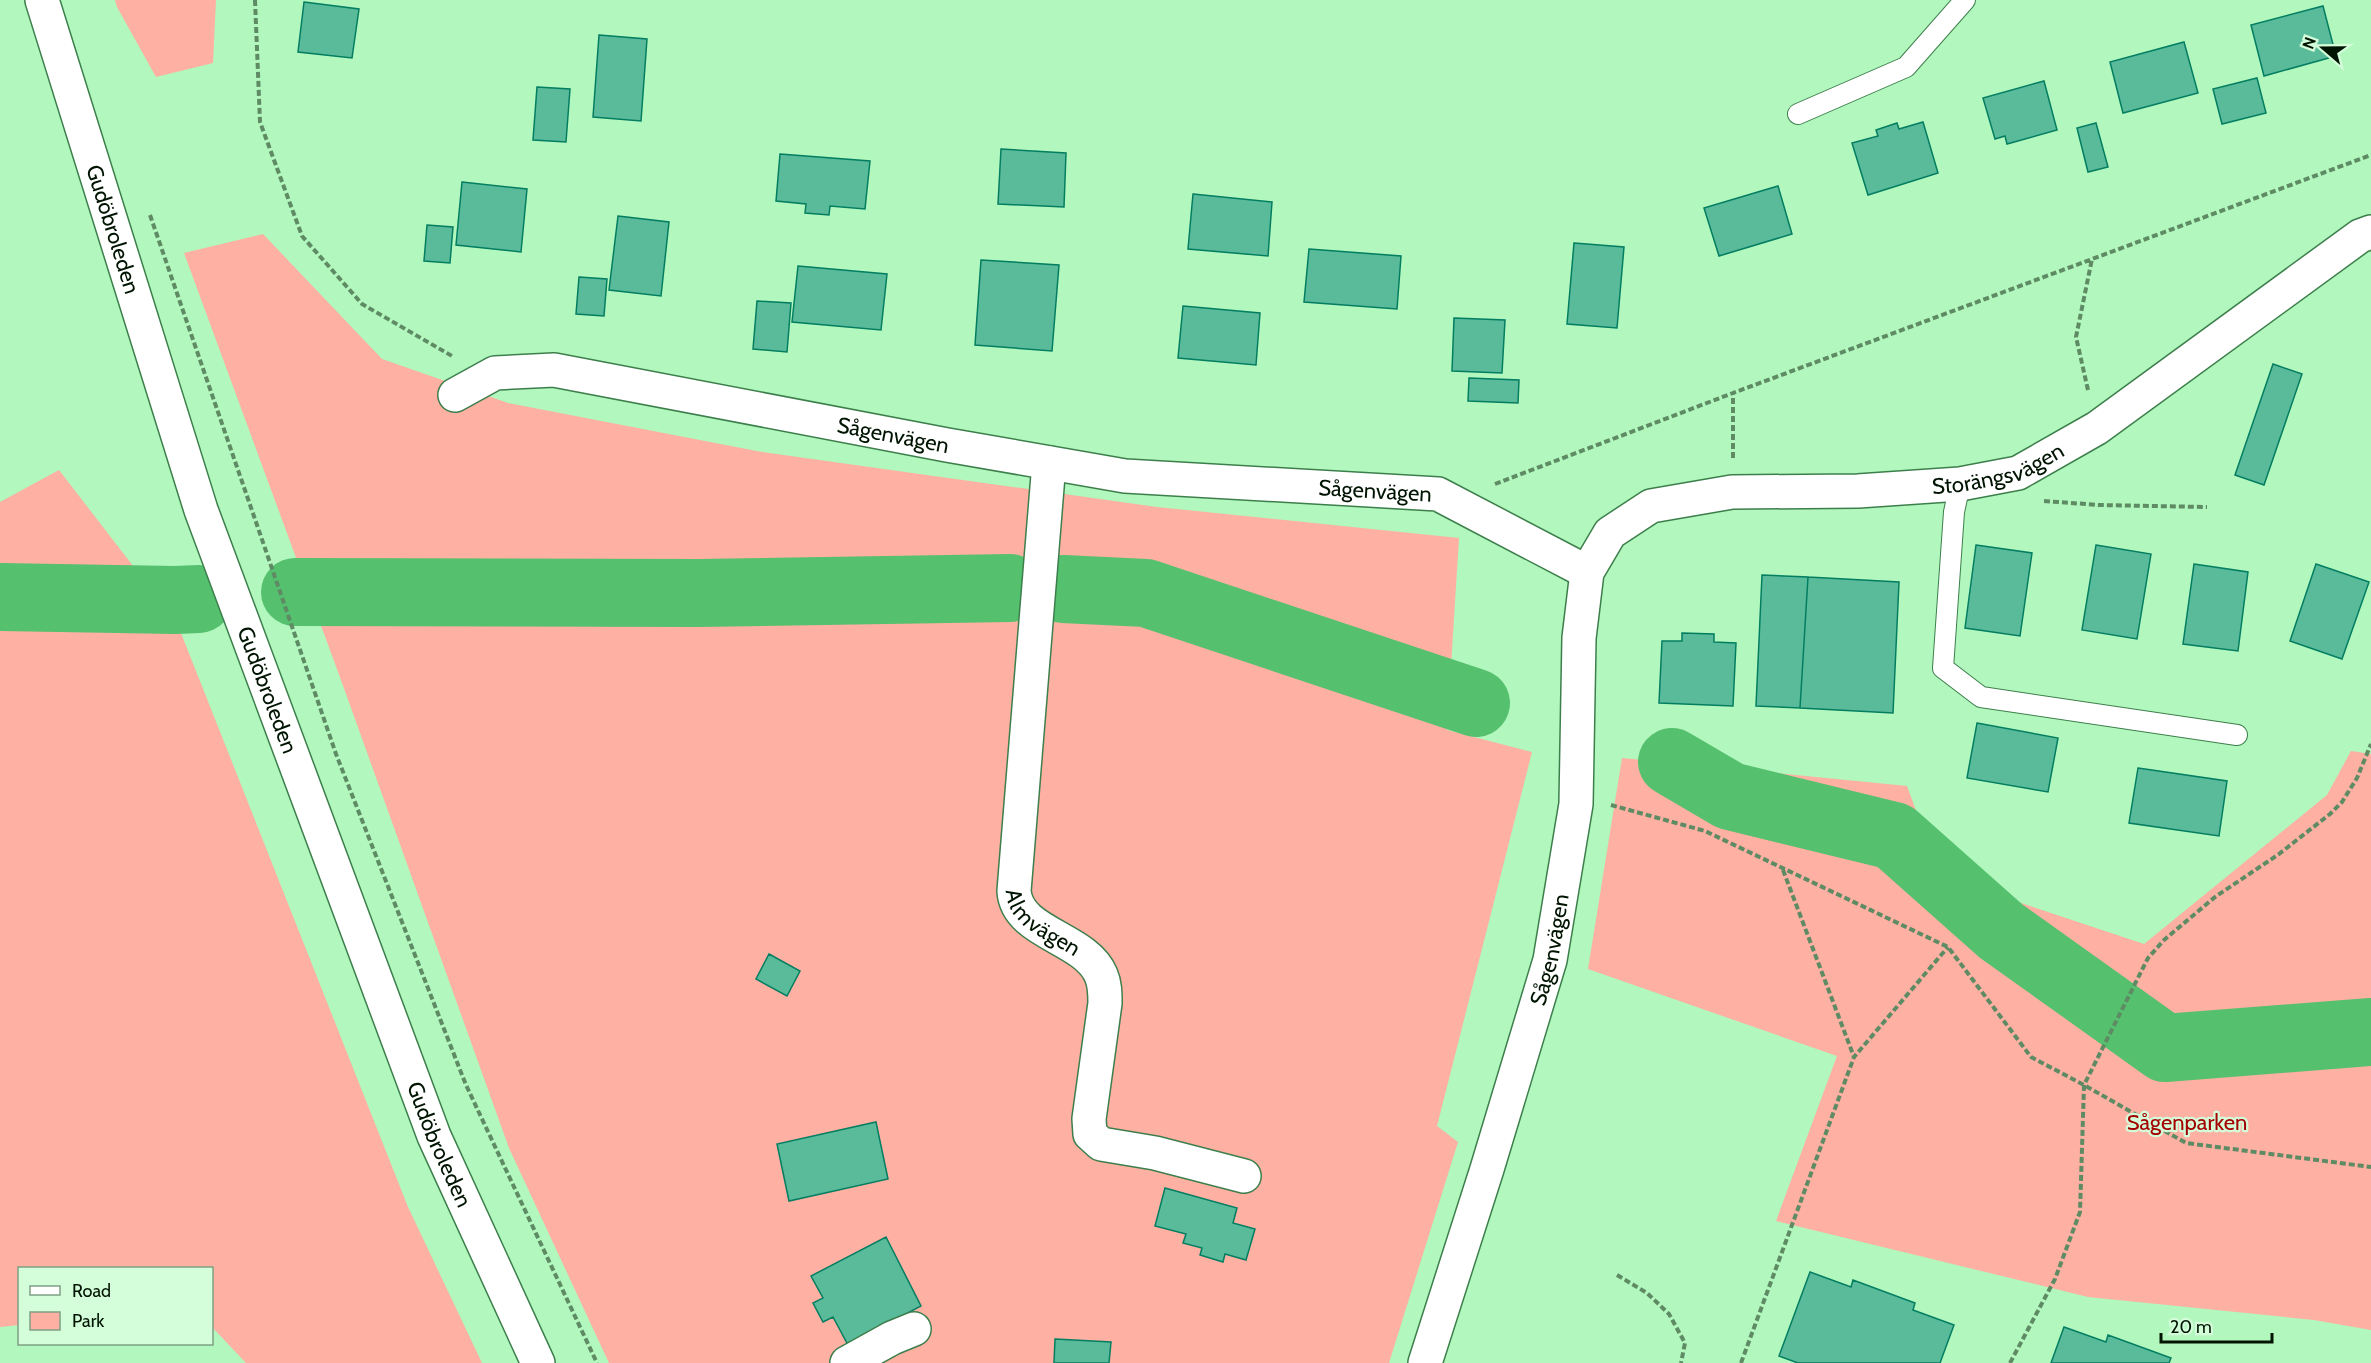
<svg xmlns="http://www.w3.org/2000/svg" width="2371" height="1363" font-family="Cabin,sans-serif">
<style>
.green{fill:#feb0a3}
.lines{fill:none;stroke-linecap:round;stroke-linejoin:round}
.river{stroke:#55c06e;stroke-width:68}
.building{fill:#5abb9b;stroke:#047e61;stroke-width:1.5}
.lane-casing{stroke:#3d7f4c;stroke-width:22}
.street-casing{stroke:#3d7f4c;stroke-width:36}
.secondary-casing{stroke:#3d7f4c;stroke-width:36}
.path{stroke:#5e8b64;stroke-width:4;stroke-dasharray:6 3;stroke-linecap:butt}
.lane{stroke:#fff;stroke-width:20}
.street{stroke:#fff;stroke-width:33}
.secondary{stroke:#fff;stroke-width:33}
.labels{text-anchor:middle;stroke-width:4.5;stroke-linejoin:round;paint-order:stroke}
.street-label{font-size:22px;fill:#001402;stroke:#d4fdda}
.park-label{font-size:22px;fill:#a20001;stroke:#d4fdda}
</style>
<rect width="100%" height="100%" fill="#b2f7bd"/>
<path class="green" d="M115 0H216L213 63 156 77 117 7Z
M263 234 382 359 508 403 762 452 1157 507 1459 538 1447 730 1532 752 1437 1126 1458 1142 1389 1363H609L509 1148 341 680 184 253Z
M59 470 177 623 408 1207 482 1363H246L212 1327V1268H20L19 1325 0 1327V502Z
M2351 751 2371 754V1330L2314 1320 2088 1297 1776 1221 1837 1056 1588 969 1622 758 1907 786 1940 876 2144 944 2327 795Z"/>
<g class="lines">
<path class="river" d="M1063 589 1146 593 1476 703
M295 592 698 593 1010 588
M0 597 175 600 199 599
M1672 762 1730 796 1894 836 2001 931 2165 1048 2371 1032"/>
</g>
<path class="building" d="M304 2 359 9 352 58 298 52Z
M2323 6 2336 56 2264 76 2251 25Z
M599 35 647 39 641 121 593 117Z
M2184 42 2198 93 2123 113 2110 62Z
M2257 78 2266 113 2222 124 2213 89Z
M2044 81 2057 130 2007 144 2005 136 1995 139 1983 98Z
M537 87 570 89 566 142 533 140Z
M1923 122 1938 173 1868 195 1852 143 1878 136 1876 130 1897 123 1899 129Z
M2096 123 2108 167 2088 172 2077 128Z
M1001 149 1066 153 1064 207 998 204Z
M780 154 870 161 865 209 830 206 829 215 805 213 806 204 776 201Z
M462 182 527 189 521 252 456 245Z
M1778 186 1792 234 1719 256 1704 208Z
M1193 194 1272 202 1268 256 1188 249Z
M618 216 669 222 661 296 609 290Z
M427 225 453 227 450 263 424 261Z
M1574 243 1624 247 1617 328 1567 324Z
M1309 249 1401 256 1397 309 1304 302Z
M981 260 1059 265 1052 351 975 345Z
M798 266 887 274 881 330 792 322Z
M579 277 607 279 604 316 576 314Z
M757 301 791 303 787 352 753 349Z
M1183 306 1260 313 1256 365 1178 358Z
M1454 318 1505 320 1502 373 1452 371Z
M2273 364 2302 374 2264 485 2235 475Z
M1469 378 1519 380 1518 403 1468 401Z
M1976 545 2032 553 2020 636 1965 628Z
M2096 545 2151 554 2137 639 2082 630Z
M2194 564 2248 572 2238 651 2183 644Z
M2316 564 2369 582 2342 659 2290 641Z
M1762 575 1808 577 1800 708 1756 706Z
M1808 577 1899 582 1893 713 1800 708Z
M1682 633 1714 634V642L1736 643 1733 706 1659 703 1662 641H1682Z
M1977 723 2058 738 2048 792 1967 778Z
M2138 768 2227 781 2219 836 2129 823Z
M769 954 800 971 787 996 756 979Z
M876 1122 888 1179 789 1201 777 1144Z
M1165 1188 1237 1208 1233 1223 1255 1229 1246 1260 1225 1254 1223 1262 1200 1255 1202 1248 1183 1243 1186 1234 1155 1226Z
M886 1237 921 1306 848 1345 833 1317 823 1322 813 1303 823 1298 811 1276Z
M1810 1272 1851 1287 1853 1280 1915 1303 1913 1310 1954 1325 1940 1363H1798L1779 1356Z
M2064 1327 2106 1342 2108 1335 2171 1358 2169 1363H2051Z
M1055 1339 1111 1342 1109 1363H1054Z"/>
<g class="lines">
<g class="lane-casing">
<path id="lane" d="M1798 114 1906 67 1965 0
M1960 484 1954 512 1943 668 1981 697 2237 735"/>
</g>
<g class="street-casing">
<g id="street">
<path id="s1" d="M455 395 495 373 554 370 947 445 1125 476 1438 494 1587 572"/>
<path id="s2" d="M1049 463 1014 891C1017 934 1085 937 1101 975 1105 984 1105 993 1105 1003L1089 1119 1090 1134 1101 1144 1155 1153 1244 1176"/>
<path d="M847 1363 892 1338 914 1329"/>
<path id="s3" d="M1425 1363 1487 1169 1550 960 1576 804 1579 638 1587 572 1610 533 1651 506 1732 492 1858 491 1960 484 2018 473 2097 428 2360 236 2371 232"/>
</g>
</g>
<g class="secondary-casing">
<g id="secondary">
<path id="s4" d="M42 0 201 510 434 1136 538 1363"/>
</g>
</g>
<path class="path" d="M255 0 260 122 302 236 362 304 452 356
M150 215 336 754 466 1085 597 1363
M2088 390 2076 337 2092 259
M1733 458V393
M1495 484 1733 393 2371 155
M2044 501 2099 505 2207 507
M1611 805 1705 831 1948 947 2031 1057 2084 1085 2186 1143 2371 1167
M1783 870 1854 1057
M1617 1275 1647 1293 1669 1314 1685 1343 1681 1363
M1741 1363 1854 1057 1948 947
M2010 1363 2055 1279 2080 1212 2084 1085 2148 958 2164 940 2215 897 2279 854 2330 814 2342 802 2357 778 2371 744"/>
<use href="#lane" class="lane"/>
<use href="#street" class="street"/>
<use href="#secondary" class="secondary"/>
</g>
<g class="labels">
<g class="street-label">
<text dy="8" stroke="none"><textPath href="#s4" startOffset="240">Gudöbroleden</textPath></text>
<text dy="8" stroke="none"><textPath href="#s1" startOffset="450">Sågenvägen</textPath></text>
<text dy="8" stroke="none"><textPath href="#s3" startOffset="1258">Storängsvägen</textPath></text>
<text dy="8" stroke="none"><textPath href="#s1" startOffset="936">Sågenvägen</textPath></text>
<text dy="8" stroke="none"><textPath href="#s4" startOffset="726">Gudöbroleden</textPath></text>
<text dy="8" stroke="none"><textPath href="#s2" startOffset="474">Almvägen</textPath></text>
<text dy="8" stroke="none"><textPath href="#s3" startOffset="432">Sågenvägen</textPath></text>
<text dy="8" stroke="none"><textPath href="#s4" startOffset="1212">Gudöbroleden</textPath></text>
</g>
<g class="park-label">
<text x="2187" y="1130">Sågenparken</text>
</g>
</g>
<rect x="18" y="1267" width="195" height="78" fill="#d4fdda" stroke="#7fa084" stroke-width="1.5"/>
<rect x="30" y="1286" width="30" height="9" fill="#ffffff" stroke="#7fa084" stroke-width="1.5"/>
<text x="72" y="1297" font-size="18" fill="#001402">Road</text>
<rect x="30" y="1312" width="30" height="18" fill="#feb0a3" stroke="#7fa084" stroke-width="1.5"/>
<text x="72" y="1327" font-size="18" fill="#001402">Park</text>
<g transform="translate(2323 48) rotate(290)" stroke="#d4fdda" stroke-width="4.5" paint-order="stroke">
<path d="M0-4.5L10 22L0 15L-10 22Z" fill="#001402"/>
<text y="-9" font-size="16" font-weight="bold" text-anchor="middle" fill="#001402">N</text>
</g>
<path d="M2161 1333v9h111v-9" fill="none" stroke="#001402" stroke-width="3"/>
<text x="2170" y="1333" font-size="18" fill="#001402" stroke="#d4fdda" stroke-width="4.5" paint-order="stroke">20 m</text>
</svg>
